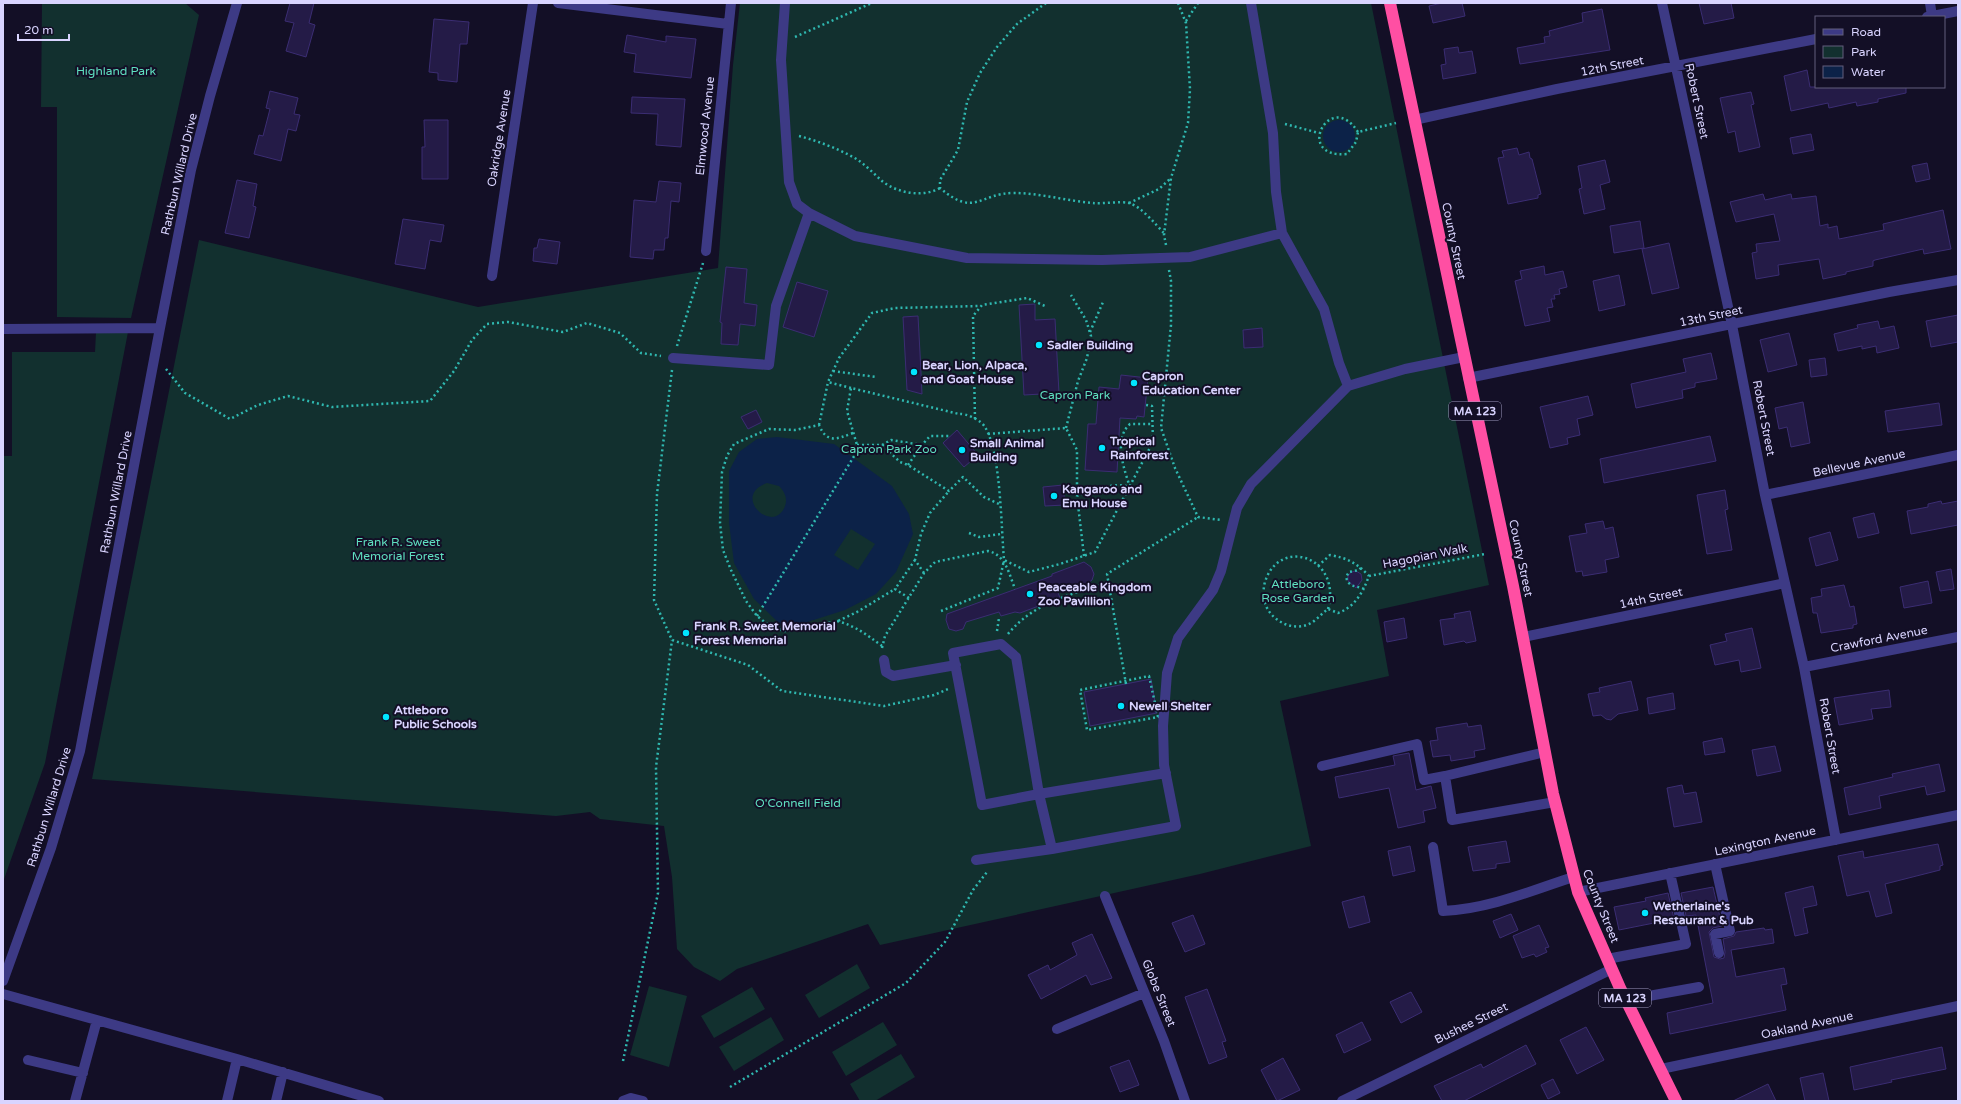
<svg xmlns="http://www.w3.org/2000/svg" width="1961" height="1104" font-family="'Varela Round',sans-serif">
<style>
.green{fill:#12302f}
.water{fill:#0c2248;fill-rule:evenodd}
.building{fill:#241b47;stroke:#3b2d73}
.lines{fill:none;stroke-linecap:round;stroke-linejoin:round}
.path{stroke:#2fb8b0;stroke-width:2.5;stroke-dasharray:2 3;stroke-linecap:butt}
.minor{stroke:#3d3a85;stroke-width:10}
.highway{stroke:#ff4fa3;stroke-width:12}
.poi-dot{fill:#00e5ff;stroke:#130f26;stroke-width:1.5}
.labels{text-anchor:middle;stroke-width:4;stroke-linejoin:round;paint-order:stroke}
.shield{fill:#130f26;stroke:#9e99be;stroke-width:1}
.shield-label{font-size:11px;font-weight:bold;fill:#d9d4ff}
.street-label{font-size:12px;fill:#d9d4ff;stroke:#130f26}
.park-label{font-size:12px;fill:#5fe0c0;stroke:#130f26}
.poi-label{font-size:12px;font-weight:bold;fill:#d9d4ff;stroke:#130f26;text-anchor:start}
</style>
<rect width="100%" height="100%" fill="#130f26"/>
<path class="green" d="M42 3H185L199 15 131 318 57 317V107H41Z
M740 3H1371L1489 585 1377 610 1389 676 1280 701 1311 846 1200 874 880 945 868 924 737 969 720 981 694 967 677 949 672 877 664 826 600 819 590 812 556 816 92 779 199 240 478 307 718 268 733 65Z
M128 332 45 763 3 882V456H12V352H95L96 333Z
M857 964 870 988 819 1018 805 995Z
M649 986 687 996 669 1067 630 1055Z
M752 987 765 1009 714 1038 701 1016Z
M771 1017 784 1040 734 1071 719 1047Z
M883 1022 897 1045 846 1076 832 1052Z
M901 1054 915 1077 875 1101H860L850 1084Z"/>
<path class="water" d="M1323 136a16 16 0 1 1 32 0a16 16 0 1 1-32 0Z
M777 437 834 444 892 486 909 514 913 534 896 572 876 594 845 610 798 625 780 624 754 599 734 563 729 523V471L739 452 757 439ZM767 483 779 486C784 491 788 498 785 506 774 536 730 496 767 483ZM851 529 875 544 858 570 834 555Z"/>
<path class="building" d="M290 3H314L309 23 315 25 306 57 286 51 294 23 285 21Z
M1442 3H1462L1465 16 1433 23 1429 6Z
M1699 3H1731L1734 18 1704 24Z
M1602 9 1610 50 1520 64 1517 48 1545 43 1544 37 1550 36 1549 31 1583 22 1582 13Z
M434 19 469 22 467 44H460L457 82 438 80V73L429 72Z
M627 35 666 42V36L696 39 691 78 634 72 636 54 624 52Z
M1458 47 1459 53 1472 51 1476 73 1443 79 1441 65 1446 64 1444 49Z
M1807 70 1810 87H1906V93L1878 99V102L1857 106 1856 102 1829 108 1828 103 1791 111 1784 76Z
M270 91 298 98 294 114 300 115 296 131 288 129 281 161 254 154 259 135 263 136 270 109 266 108Z
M1751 92 1754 104 1751 105 1760 147 1739 152 1735 131 1728 133 1720 98Z
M632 97 685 99 681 147 656 145 658 114 631 113Z
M424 120H448V179H422V147H425Z
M1811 134 1814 150 1793 154 1790 138Z
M1517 148 1519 155 1529 152 1530 158 1532 159 1541 194 1538 195V198L1508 204 1498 158 1504 157 1502 151Z
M1605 160 1610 182 1600 185 1605 209 1584 214 1579 189 1582 188 1578 166Z
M1927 163 1930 179 1916 182 1912 166Z
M237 180 257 184 253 206 256 207 249 238 225 233Z
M659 181 681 183 679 202 671 201 668 238H665L664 250H654L653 259 630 257 634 200 656 202Z
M1763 194 1765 200 1791 194 1792 199 1816 196 1820 226 1828 224V228L1837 226 1839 239 1884 230 1883 224 1943 210 1951 249 1924 254 1923 249 1875 260 1873 261V266L1846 272V274L1823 279 1819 259 1778 265 1779 275 1756 279 1752 253 1757 252 1756 244 1780 241 1774 214 1736 222 1730 202Z
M403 219 444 225 441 242 430 240 425 269 395 264Z
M1640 221 1644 248 1614 253 1610 226Z
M539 239 560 242 557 264 533 261 534 248H537Z
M1669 243 1679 288 1652 294 1642 249Z
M1544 266 1545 275 1563 271 1567 287 1559 289 1560 294 1554 295 1555 299H1551L1553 307 1547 308 1550 321 1525 326 1515 281 1522 279 1520 271Z
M726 267 747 269 744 303 757 305 755 326 740 324 738 345 721 344 722 323 720 322Z
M1619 275 1625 305 1599 311 1593 281Z
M797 282 828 291 814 337 783 327Z
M1035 304V320L1055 319 1059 393 1024 395 1019 305Z
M1958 315V342L1931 347 1926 321Z
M918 316 920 353 922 394 907 390 903 317Z
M1878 321 1880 329 1894 326 1899 348 1877 353 1876 346 1862 349V346L1838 351 1834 334 1858 328 1857 325Z
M1262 328 1263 347 1244 348 1243 330Z
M1789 333 1797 365 1768 372 1760 340Z
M1711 353 1717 379 1695 383V387L1682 390 1683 398 1636 408 1631 384 1686 372 1683 359Z
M1825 358 1827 375 1811 377 1809 360Z
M1121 375 1148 378 1144 417 1137 416 1136 419 1120 418 1117 472 1085 470 1088 424H1096L1099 387 1119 389Z
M1588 396 1593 415 1577 419 1580 435 1567 438 1568 444 1550 448 1540 407Z
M1803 402 1810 443 1791 447 1787 427 1779 429 1775 408Z
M1939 403 1942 425 1888 432 1885 411Z
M756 410 762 422 748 429 741 417Z
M957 430 978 455 964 467 943 443Z
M1710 436 1716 461 1604 483 1600 459Z
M1063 485 1065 505 1045 506 1043 487Z
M1725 490 1728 509 1725 510 1732 550 1707 554 1697 495Z
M1941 501 1942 504 1958 501V525L1911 534 1907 511 1928 507V504Z
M1874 513 1879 533 1858 538 1853 518Z
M1603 521 1605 529 1613 527 1619 557 1605 560 1607 572 1583 576 1582 571 1576 572 1569 536 1587 533 1585 524Z
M1830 532 1838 560 1816 566 1809 538Z
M1084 562 1091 567 1094 574 1092 580 1083 587 1078 584 1057 590 1060 598 1020 613 1015 612 1001 616 999 612 966 622 963 629 956 631 949 629 946 620 947 614 1052 576V574Z
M1951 569 1954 589 1940 591 1936 572Z
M1356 571 1361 574 1362 580 1356 588 1348 581V576L1351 572Z
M1928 581 1932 603 1904 608 1900 587Z
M1844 585 1850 607 1854 606 1857 624 1853 625V628L1821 633 1817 613H1813L1811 598 1822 596 1821 589Z
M1470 611 1476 641 1466 643 1464 641 1444 645 1440 620 1455 618 1454 614Z
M1404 618 1407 638 1387 642 1384 622Z
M1752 628 1761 668 1741 672 1739 660 1715 665 1710 645 1727 641 1725 634Z
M1151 679 1157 713 1090 726 1084 692Z
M1631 681 1638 710 1618 714 1611 720 1606 719 1601 715 1593 716 1588 694 1600 692 1599 688Z
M1889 690 1891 707 1871 709 1873 719 1839 725 1834 698Z
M1673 693 1675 709 1649 714 1647 698Z
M1467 723 1468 727 1481 725 1485 749 1474 751 1475 757 1451 761 1450 755 1433 757 1430 741 1438 740 1436 728Z
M1722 738 1725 752 1705 755 1703 742Z
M1775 746 1781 771 1757 776 1752 750Z
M1409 753 1416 790 1431 786 1436 808 1423 811 1425 822 1398 828 1389 788 1339 798 1335 777 1395 765 1393 756Z
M1939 764 1945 791 1927 795 1925 786 1879 796 1881 808 1849 815 1844 788 1893 777 1892 774Z
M1682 785 1684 794 1696 792 1702 822 1674 827 1667 788Z
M1506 841 1510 862 1496 864V868L1473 871 1468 847Z
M1938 844 1943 865 1940 866V870L1885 884 1892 913 1876 917 1869 891 1847 896 1838 856 1863 851 1864 858Z
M1410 846 1415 871 1393 876 1388 851Z
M1813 886 1817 905 1803 908 1808 933 1795 936 1785 893Z
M1713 887 1722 926 1713 928 1709 932 1714 957 1720 959 1724 958 1725 952 1723 939 1734 936 1736 932 1764 928 1765 930 1772 929 1774 943 1731 950 1736 977 1784 968 1787 984 1781 985 1786 1010 1670 1034 1667 1013 1713 1003 1696 915 1686 916 1681 893Z
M1668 893 1674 919 1619 930 1614 907 1646 901 1645 898Z
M1364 896 1370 922 1349 928 1342 902Z
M1511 914 1518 930 1500 938 1493 921Z
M1193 915 1205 944 1185 952 1172 923Z
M1539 925 1549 947 1545 948 1547 952 1536 957 1534 954 1522 958 1513 936Z
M1092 934 1112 978 1091 985 1086 975 1041 999 1028 975 1048 965 1050 970 1077 955 1072 943Z
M1207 989 1226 1041 1222 1042 1227 1057 1209 1064 1185 997Z
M1411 992 1422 1012 1401 1023 1390 1002Z
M1362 1022 1371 1040 1344 1053 1336 1035Z
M1586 1027 1604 1060 1577 1074 1560 1040Z
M1526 1045 1536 1064 1464 1101H1442L1434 1086 1481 1064 1483 1068Z
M1942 1047 1946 1069 1891 1080 1892 1082 1854 1090 1850 1067Z
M1283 1058 1300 1090 1277 1101 1261 1070Z
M1129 1060 1139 1085 1120 1092 1110 1067Z
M1823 1073 1829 1101H1805L1800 1078Z
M1553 1079 1560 1093 1548 1099 1541 1085Z
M1768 1084 1776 1101H1733Z"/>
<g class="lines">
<path class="path" d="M1046 3 1017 24 997 47 980 73 967 102 958 150 940 180V188C975 218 979 193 1014 193 1040 193 1067 201 1093 203 1103 204 1120 201 1129 203 1142 207 1155 224 1164 233
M1186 21 1198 3
M795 37 872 3
M1285 124 1319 133
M1358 132C1330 88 1293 159 1347 154L1356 142 1358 132 1396 123
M799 136C818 141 836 148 853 157 864 163 873 173 882 181 897 193 923 198 940 188
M1129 203 1159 189 1171 178
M1166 245 1164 235 1171 178 1188 123 1190 89 1186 23 1178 3
M1169 270 1171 281V325L1161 428 1175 468 1198 517 1221 520
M1090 332 1103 302
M677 346 703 263
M166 369 185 393 230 419 258 405 288 396 332 407 430 401 454 371 472 340 487 324 508 322 563 332 587 323 620 333 641 353 661 356
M672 370 657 494 654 600 672 640 748 665 782 691 884 706 934 695 948 689
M833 371 876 377
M851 388 828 382 839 358 872 313 895 308 980 306
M975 419 973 316 982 305 1027 298 1045 306
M819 425 828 382
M1066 428 1078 381 1087 358 1091 336 1086 320 1071 295
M853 433C837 439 827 444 819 425L795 430 769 429 734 444 727 456 722 472 720 523 723 550 731 570 746 601 757 616 771 627 785 631 838 621 857 612 895 589
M988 434 1066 428 1077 450V496
M857 445H882L900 462 908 465 949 491 963 477 984 497 999 504
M882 445 891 440 922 445 930 436H951
M908 465 922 445
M969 533 979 537 1001 534
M1084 556 1077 496C1091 489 1116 482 1130 487 1124 469 1113 439 1130 424H1153
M1318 566 1330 555C1347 558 1357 563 1369 576
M1361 568 1359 570 1349 572 1346 577C1349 588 1355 585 1364 589L1365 588
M924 573 915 560 921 534 930 513 949 491
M1369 576 1485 554
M909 598 895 589 915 560
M1328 609C1342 558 1282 537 1266 579 1263 586 1263 596 1265 603 1270 620 1292 632 1309 624 1316 621 1322 613 1328 609L1338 613C1355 607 1363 592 1369 576
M941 611 998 588 1004 560
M757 616 856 453 857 445 847 411 851 388 959 414C966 413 981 420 985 427 1001 453 1001 526 1004 560L1029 572 1060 564 1095 552 1153 442 1152 406 1146 405
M837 621C856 626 867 635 882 646
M997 631 999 618
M1008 634C1034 602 1071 595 1108 582
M882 648 885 636 924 573 935 562 988 551C1006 555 1009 574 1015 589
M1149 676 1158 717 1087 730 1080 690Z
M1126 684 1107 574 1198 517
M623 1061 658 893 656 767 672 640
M730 1087 906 983 945 942 973 890 987 872"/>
<path class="minor" d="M558 3 728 24
M785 3 781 60 789 182 797 204 809 213 855 236 967 258 1102 260 1190 257 1282 233
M1662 3 1732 325 1765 495 1804 667 1836 840
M1930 3 1932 16
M1927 17 1958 11
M1414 120 1557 89 1816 39
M706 251 731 3
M492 276 533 3
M3 329 160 328
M673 358 769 365 776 306 809 213
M1468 378 1889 292 1958 280
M1348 386 1405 369 1464 357
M1765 495 1958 455
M1523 637 1785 583
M884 660 886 672 893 676 956 665
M1804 667 1958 637
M1322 766 1417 744 1424 780 1445 776 1452 820 1555 802
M1445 776 1545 752
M1433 847 1443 911C1488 909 1531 891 1573 877
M1052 849 1039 794 982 805 953 653 1001 644 1016 657 1039 794 1166 773
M976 860 1052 849 1176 826 1164 765 1163 726 1167 673 1178 638 1213 590 1221 571 1237 508 1251 484 1348 386 1339 363 1324 309 1282 233 1276 192 1273 133 1251 3
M1715 864 1730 931 1715 934 1719 953
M1578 892 1958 815
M1105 896 1164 1041 1185 1101
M1607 959 1686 944 1670 873
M3 981 51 848 80 751 160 328 191 170 210 96 237 3
M3 994 237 1059 379 1101
M1628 1005 1643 997 1699 987
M1057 1029 1144 993
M28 1060 83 1073
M1661 1069 1958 1006
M75 1101 97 1020
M227 1101 237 1059
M276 1101 283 1072
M623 1101 631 1098 643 1101
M1342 1101 1612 969"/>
<path class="highway" d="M1390 3 1513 586 1553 794 1578 892 1620 988 1676 1101"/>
</g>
<g class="poi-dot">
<circle cx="1039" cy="345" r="4"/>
<circle cx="914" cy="372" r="4"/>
<circle cx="1134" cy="383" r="4"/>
<circle cx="1102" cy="448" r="4"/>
<circle cx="962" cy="450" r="4"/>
<circle cx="1054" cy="496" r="4"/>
<circle cx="1030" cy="594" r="4"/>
<circle cx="686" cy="633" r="4"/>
<circle cx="1121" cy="706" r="4"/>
<circle cx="386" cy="717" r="4"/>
<circle cx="1645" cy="913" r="4"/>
</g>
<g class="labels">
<g class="shield">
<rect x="1449" y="402" width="52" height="18" rx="3"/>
<rect x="1599" y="989" width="52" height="18" rx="3"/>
</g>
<g class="shield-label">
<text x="1475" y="415">MA 123</text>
<text x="1625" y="1002">MA 123</text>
</g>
<g class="street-label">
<text transform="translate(1612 66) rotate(-11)" y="4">12th Street</text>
<text transform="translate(1697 101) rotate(78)" y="4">Robert Street</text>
<text transform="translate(705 126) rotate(-84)" y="4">Elmwood Avenue</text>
<text transform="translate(499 138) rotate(-81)" y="4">Oakridge Avenue</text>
<text transform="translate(179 174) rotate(-77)" y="4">Rathbun Willard Drive</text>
<text transform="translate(1454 241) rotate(78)" y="4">County Street</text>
<text transform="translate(1711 316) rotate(-12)" y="4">13th Street</text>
<text transform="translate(1764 418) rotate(79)" y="4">Robert Street</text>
<text transform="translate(1859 463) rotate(-12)" y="4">Bellevue Avenue</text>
<text transform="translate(116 492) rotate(-79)" y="4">Rathbun Willard Drive</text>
<text transform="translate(1425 556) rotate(-11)" y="4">Hagopian Walk</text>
<text transform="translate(1521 558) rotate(78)" y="4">County Street</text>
<text transform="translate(1651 598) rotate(-12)" y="4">14th Street</text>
<text transform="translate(1879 639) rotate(-11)" y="4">Crawford Avenue</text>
<text transform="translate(1830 736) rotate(80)" y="4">Robert Street</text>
<text transform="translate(49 807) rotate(-73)" y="4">Rathbun Willard Drive</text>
<text transform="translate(1765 841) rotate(-12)" y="4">Lexington Avenue</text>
<text transform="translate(1601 906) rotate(68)" y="4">County Street</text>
<text transform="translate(1159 993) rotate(68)" y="4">Globe Street</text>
<text transform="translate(1471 1023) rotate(-26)" y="4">Bushee Street</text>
<text transform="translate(1807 1025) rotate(-12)" y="4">Oakland Avenue</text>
</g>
<g class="park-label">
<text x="116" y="75">Highland Park</text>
<text x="1075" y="399">Capron Park</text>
<text x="889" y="453">Capron Park Zoo</text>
<text x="398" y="546">Frank R. Sweet<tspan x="398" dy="14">Memorial Forest</tspan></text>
<text x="1298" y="588">Attleboro<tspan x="1298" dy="14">Rose Garden</tspan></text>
<text x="798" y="807">O'Connell Field</text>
</g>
<g class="poi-label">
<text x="1047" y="349">Sadler Building</text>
<text x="922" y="369">Bear, Lion, Alpaca,<tspan x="922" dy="14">and Goat House</tspan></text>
<text x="1142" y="380">Capron<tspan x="1142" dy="14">Education Center</tspan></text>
<text x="1110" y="445">Tropical<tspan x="1110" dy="14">Rainforest</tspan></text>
<text x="970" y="447">Small Animal<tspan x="970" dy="14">Building</tspan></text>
<text x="1062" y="493">Kangaroo and<tspan x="1062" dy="14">Emu House</tspan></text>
<text x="1038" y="591">Peaceable Kingdom<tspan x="1038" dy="14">Zoo Pavillion</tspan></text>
<text x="694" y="630">Frank R. Sweet Memorial<tspan x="694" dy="14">Forest Memorial</tspan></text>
<text x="1129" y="710">Newell Shelter</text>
<text x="394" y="714">Attleboro<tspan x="394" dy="14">Public Schools</tspan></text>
<text x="1653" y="910">Wetherlaine's<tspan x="1653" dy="14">Restaurant &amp; Pub</tspan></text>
</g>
</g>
<rect width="1961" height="1104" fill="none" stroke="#d9d4ff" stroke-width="8"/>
<rect x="1815" y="16" width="130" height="72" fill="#130f26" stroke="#625e7d"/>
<rect x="1823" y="29" width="20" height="6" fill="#3d3a85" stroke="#625e7d"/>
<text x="1851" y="36" font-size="12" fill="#d9d4ff">Road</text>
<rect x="1823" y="46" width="20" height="12" fill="#12302f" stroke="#625e7d"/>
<text x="1851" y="56" font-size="12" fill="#d9d4ff">Park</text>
<rect x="1823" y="66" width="20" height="12" fill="#0c2248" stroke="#625e7d"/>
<text x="1851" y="76" font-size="12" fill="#d9d4ff">Water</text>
<path d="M18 34v6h51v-6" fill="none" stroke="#d9d4ff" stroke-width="2"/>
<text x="24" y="34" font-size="12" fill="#d9d4ff" stroke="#130f26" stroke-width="3" paint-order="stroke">20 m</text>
</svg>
